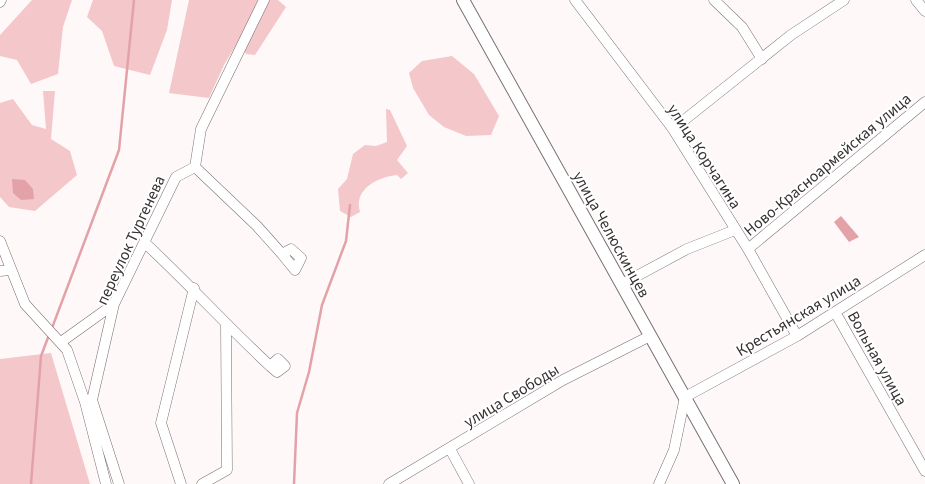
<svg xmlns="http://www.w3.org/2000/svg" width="925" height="484" font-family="'Source Sans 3',sans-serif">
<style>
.green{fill:#f4c7ca}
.water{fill:#e2a2a8}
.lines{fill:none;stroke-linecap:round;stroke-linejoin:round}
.stream{stroke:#e2a2a8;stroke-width:2.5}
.minor-casing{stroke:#797070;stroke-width:11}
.major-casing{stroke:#797070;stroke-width:14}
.minor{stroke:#fff;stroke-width:10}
.major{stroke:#fff;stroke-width:12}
.labels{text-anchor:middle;stroke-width:4;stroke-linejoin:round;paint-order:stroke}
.street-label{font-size:16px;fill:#363232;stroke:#fff}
</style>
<rect width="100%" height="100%" fill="#fff8f8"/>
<path class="green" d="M32 0H72L63 27 58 74 31 84 17 60 0 56V35Z
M93 0H172L167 30 150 75 114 66 102 31 87 17Z
M189 0H278L286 7 255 55 246 54 242 46V35L224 65 209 98 169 93Z
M452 56 474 74 499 116 491 135 466 136 444 127 429 115 413 88 409 73 422 61Z
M43 91H55L51 139 70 151 77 175 35 211 9 207 0 197V103L13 99 32 125 46 129Z
M386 109 390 110 407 146 397 160 408 173 401 179 397 175C378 177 353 189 360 212L351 217 340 211 338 189 347 179 353 154 365 145 376 146 387 142Z
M51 353 90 484H0V359Z"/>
<path class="water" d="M12 179 25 180 33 189 34 199 21 200 13 193Z
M841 216 859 237 849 242 834 222Z"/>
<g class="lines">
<path class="stream" d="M52 328 119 150 134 0
M31 484 41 356 49 335
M294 484 297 413 309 372 322 305 346 241 350 205"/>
<g class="minor-casing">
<path id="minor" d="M575 0 673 129 748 249 797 336
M714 0 742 27 762 59
M916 0 925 11
M0 2 1 0
M673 129 791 35 844 0
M195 167 201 129 264 0
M195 167 257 226 282 254 291 249 301 258 295 270 282 254
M0 241 25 304 67 350 85 402 106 484
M145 243C188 283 227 326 270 366L278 359 285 366 277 372 270 366
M748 249 925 102
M0 271 10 270
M622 284 687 249 735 230
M835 312 925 471
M61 342 114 304
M450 449 469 484
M119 484 92 400 114 304 176 177 195 167
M181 484 161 423 194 288
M202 484 227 470 226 325
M389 484 563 380 650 336
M659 484 674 450 685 397 797 336 925 255"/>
</g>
<g class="major-casing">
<path id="major" d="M463 0 733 484"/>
</g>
<use href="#minor" class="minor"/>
<use href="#major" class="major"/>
</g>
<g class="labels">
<g class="street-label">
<text transform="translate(705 156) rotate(57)" y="6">улица Корчагина</text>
<text transform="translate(827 164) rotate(-40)" y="6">Ново-Красноармейская улица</text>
<text transform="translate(612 234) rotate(61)" y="6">улица Челюскинцев</text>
<text transform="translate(130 240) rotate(-65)" y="6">переулок Тургенева</text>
<text transform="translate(798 315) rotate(-31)" y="6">Крестьянская улица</text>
<text transform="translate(878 358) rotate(61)" y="6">Вольная улица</text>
<text transform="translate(511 395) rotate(-31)" y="6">улица Свободы</text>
</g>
</g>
</svg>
